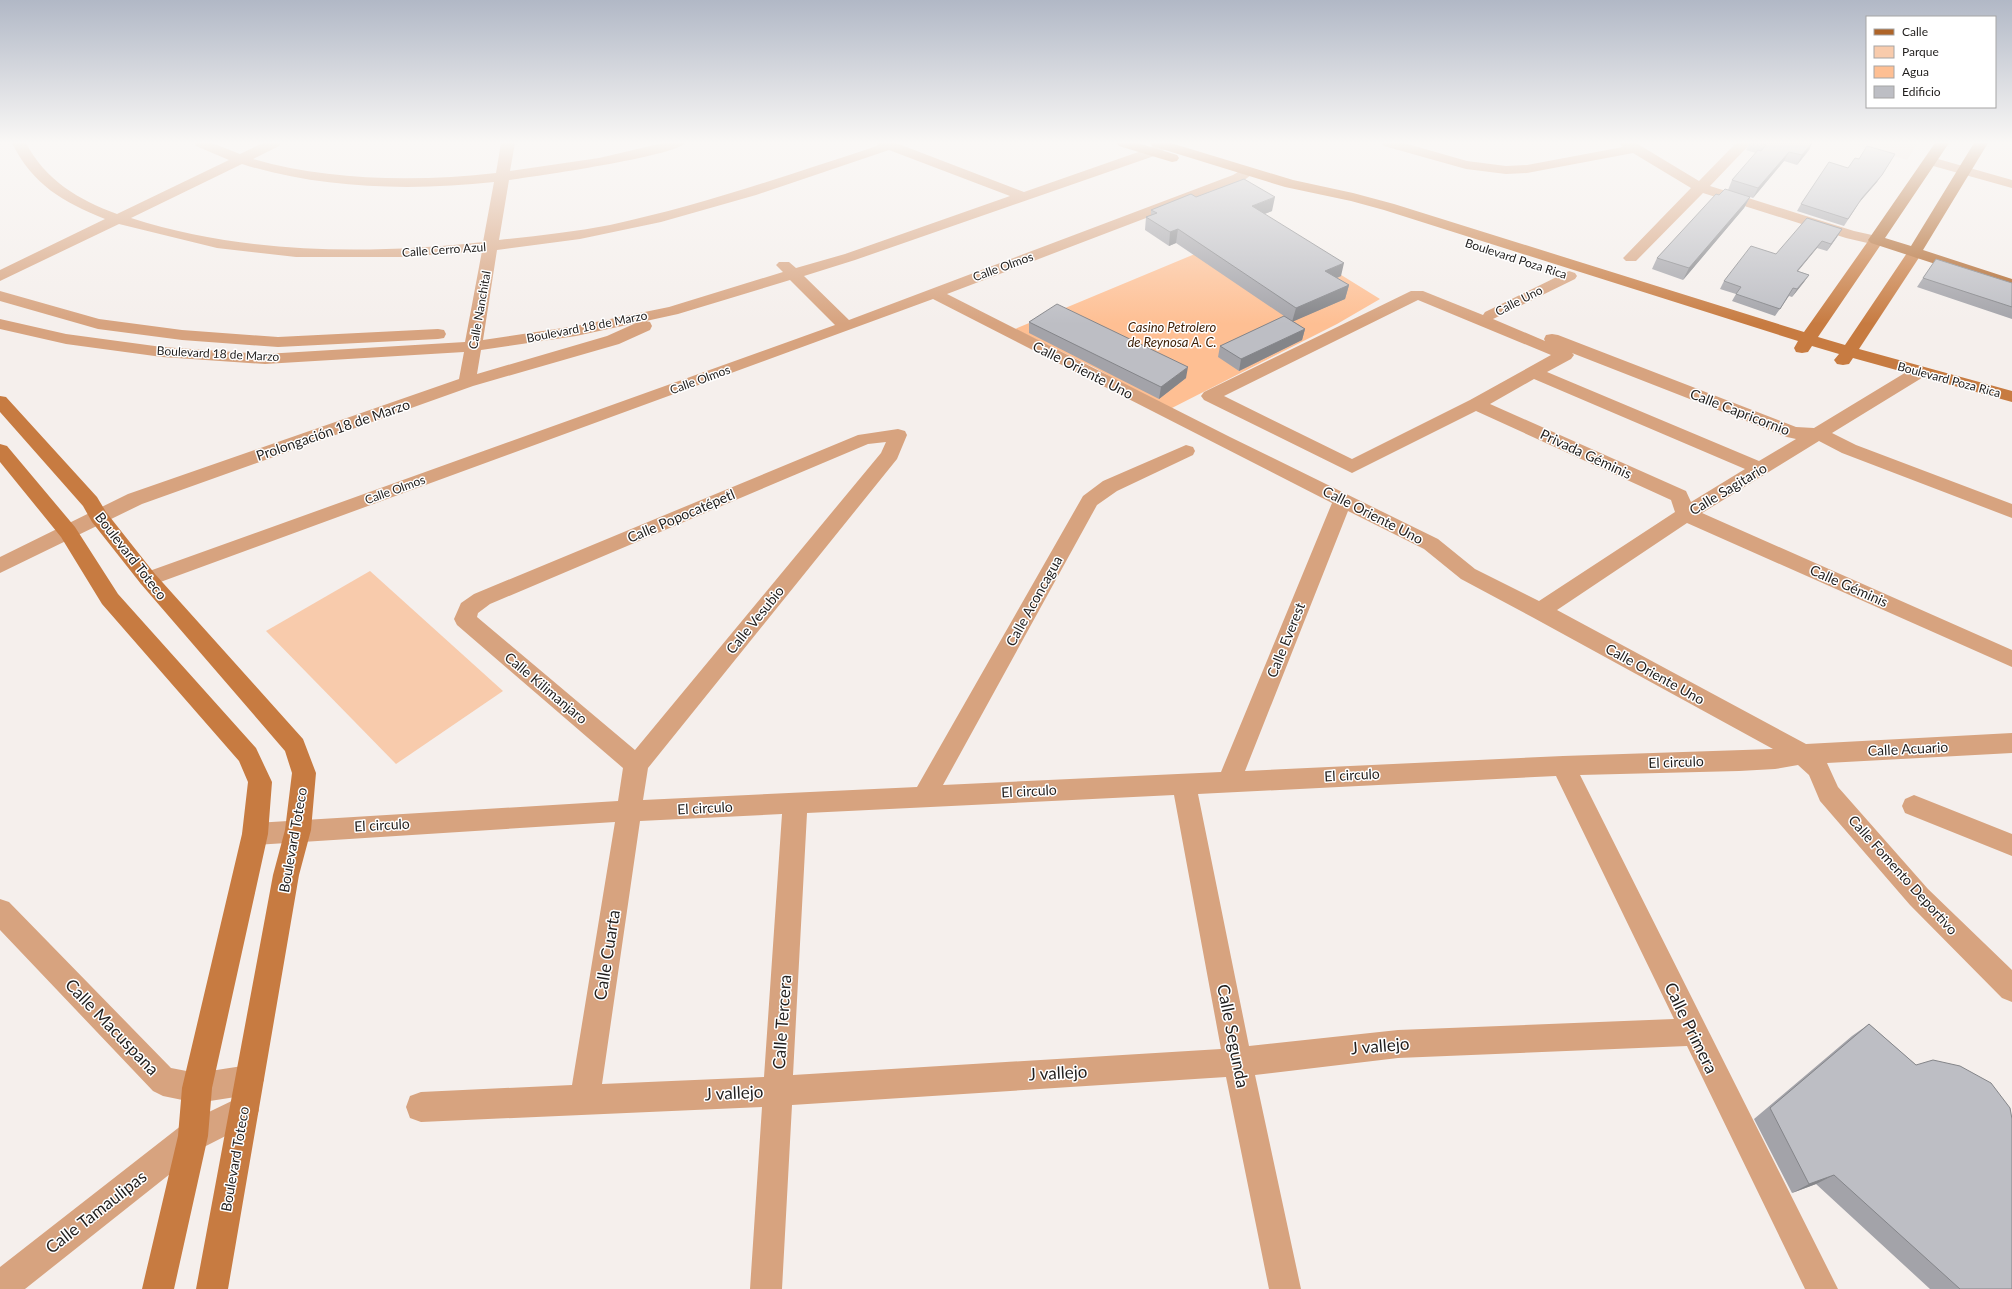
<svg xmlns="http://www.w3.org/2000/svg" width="2012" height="1289" font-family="Lato,sans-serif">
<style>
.built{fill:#eee1d9}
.green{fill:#f8cbac}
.water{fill:#febf93}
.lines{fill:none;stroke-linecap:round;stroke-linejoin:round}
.street{fill:#d7a37f;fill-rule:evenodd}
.secondary{fill:#c77b41;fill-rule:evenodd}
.primary{fill:#ae6428;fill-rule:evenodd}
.wall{fill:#a3a3a9}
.shaded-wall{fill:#848589}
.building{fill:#bdbec4;stroke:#848589}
.labels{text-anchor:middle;stroke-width:3;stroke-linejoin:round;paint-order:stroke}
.far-street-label{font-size:12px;fill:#201e1d;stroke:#fff}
.far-water-label{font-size:13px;font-style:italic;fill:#3f2108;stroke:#fff}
.street-label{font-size:14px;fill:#201e1d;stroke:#fff}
.near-street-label{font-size:17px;fill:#201e1d;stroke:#fff}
</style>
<rect width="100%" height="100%" fill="#f5efec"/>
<path class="built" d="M1847 143H1918L1907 160Z"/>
<path class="green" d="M370 571 503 691 396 764 266 631Z"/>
<path class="water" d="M1262 226 1380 299 1337 324 1168 410 1097 369 1015 329Z"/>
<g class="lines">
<path class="street" d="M12 143H26C45 180 79 200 117 214L229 160 196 146 194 143H212L240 154 263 143H281L279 146 253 159C328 181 418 182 496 173L501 143H515L510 171 599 158 663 143H685C676 156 532 177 509 180L499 240C536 236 573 232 610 225 699 206 785 176 871 148L878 145 876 143H896L1024 192 1147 149 1158 143H1169L1171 145 1157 155 855 260 804 276 849 320 1233 175 1243 169H1253L1255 172 1243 181 947 294 1230 437 1438 539 1475 569 1539 601 1675 512 1671 500 1476 411 1352 473 1204 400 1201 396 1204 392 1411 291H1423L1483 315 1485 312 1569 271 1575 273 1577 276 1575 279 1493 319 1545 341 1544 339 1546 335 1552 334 1558 335 1796 427 1814 428 1913 368 1919 367 1925 368 1928 372 1925 376 1832 433 1856 445 2012 504V518L1842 453 1819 441 1702 513 2012 650V667L1687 523 1557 610 1806 744 2012 733V753L1827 763 1838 787 1928 889 2012 970V1002L2002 998 1910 905 1820 801 1809 775 1798 765 1775 769 1739 771 1580 775 1838 1289H1805L1687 1046 1398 1058 1255 1075 1301 1289H1269L1226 1077 792 1105 782 1289H750L762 1107 421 1122 410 1118 406 1107 410 1096 421 1092 572 1085 615 822 255 845 246 842 242 834 246 826 255 823 618 801 623 768 457 625 454 619 461 603 474 594 858 435 898 429 905 431 907 435 897 459 648 768 643 800 917 787 1083 496 1103 481 1186 445 1193 447 1195 451 1193 455 1117 491 1097 505 943 785 1221 772 1332 503 933 299 155 584 148 586 141 584 138 579 141 574 835 325 790 280 678 314 646 321 650 322 652 326 650 330 619 344 473 386 142 504 0 573V557L128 494 459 379 464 352 265 364 162 357 66 344 0 329V319L66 334 162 347 265 354 465 342 482 251 402 257H296L217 248 119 224 0 281V270L105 219C63 202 33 185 12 143ZM889 150 1010 196 845 254 796 268 789 262H779L776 265 783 272 669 307 576 326 483 340 497 250 580 239 661 222 756 195ZM242 164C321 189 412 191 494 182L483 242C366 255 244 254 131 218ZM1418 300 1551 355 1470 400 1352 459 1224 396ZM636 323 607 336 477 374 481 350 576 336ZM1572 353 1787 437 1796 439 1759 461 1547 372 1571 359 1574 355ZM1534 379 1745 469 1691 502 1686 491 1490 404ZM886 442 881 453 635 750 477 617 478 613 490 604 868 444ZM1348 511 1424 549 1461 579 1532 617 1773 749 1563 756 1245 771ZM1556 776 1674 1019 1398 1030 1249 1046 1198 794ZM1174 795 1221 1049 793 1075 807 813ZM782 814 764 1077 602 1084 640 821Z
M1382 143H1404L1467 161 1506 166 1527 165 1623 147 1619 143H1636L1699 181 1736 143H1751L1710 186 1854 231 1881 237 1884 240 1881 243 1876 245 1846 238 1703 193 1636 261H1626L1623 258 1626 255 1691 188 1633 153 1527 173 1506 174 1466 169 1384 146Z
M1931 157 2012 180V188L1926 164 1924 161 1926 158Z
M0 291 99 319 182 330 278 337 438 329 444 330 446 334 444 338 438 339 278 347 182 340 98 329 0 301Z
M1914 795 2012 834V856L1905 813 1902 806 1905 799Z
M0 899 9 902 171 1068 197 1073 249 1065 259 1070 264 1080 259 1090 245 1095 255 1099 259 1110 255 1121 204 1147 25 1289H0V1267L182 1125 242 1096 197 1103 163 1096 153 1091 0 930Z"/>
<path class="secondary" d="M1117 143H1138L1177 155 1179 158 1177 161 1172 162 1119 146Z
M1150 143H1171L1293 180 1353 193 1394 204 1804 332 1871 237H1881L1884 240 1818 337 1845 345 1909 250H1919L1922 253 1859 349 2012 391V402L1853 358 1849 364 1843 365 1837 364 1834 360 1839 354 1812 346 1808 352 1802 353 1796 352 1794 348 1798 341 1384 210 1351 201 1285 187 1152 146Z
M0 396 6 397 97 497 106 512 155 574 303 739 316 773 311 830 299 875 228 1289H196L273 875 285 830 292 773 285 751 141 584 92 522 83 506 0 412Z
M0 444 7 446 75 527 118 594 256 748 272 782 268 834 212 1088 208 1136 174 1289H142L178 1136 182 1088 242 834 248 782 239 761 102 604 61 537 0 462Z"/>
<path class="primary" d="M1935 143H1949L1885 238 1911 246 1974 143H1988L1923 250 2012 279V289L1871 243 1868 240Z"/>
</g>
<path class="wall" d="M1750 143H1812L1809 150 1797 165 1784 161 1753 198 1750 197 1744 208 1683 280 1652 269 1657 258 1719 195 1728 190 1732 180 1756 153 1746 150Z
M1891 161 1877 182 1857 205 1844 226 1797 211 1801 204 1848 168Z
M1151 210 1272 211 1264 214 1341 276 1337 278 1349 285 1345 299 1293 321 1305 329 1302 340 1239 371 1218 357 1220 346 1284 316 1176 243 1169 246 1145 230 1146 217 1151 215Z
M1842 229 1837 237 1827 251 1817 248 1798 271 1809 275 1804 282 1792 297 1789 296 1775 316 1732 301 1736 294 1720 289 1724 281 1776 254Z
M1923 278 2012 283V319L1917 287Z
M1029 322 1186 378 1159 399 1029 333Z
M1869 1024 1916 1065 2012 1289H1930L1816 1184 1792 1193 1754 1119 1852 1036Z"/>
<path class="shaded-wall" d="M1812 143 1809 150 1797 165 1802 155Z
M1789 152 1784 161 1753 198 1758 188Z
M1895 154 1877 182 1857 205 1844 226 1862 198Z
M1275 197 1272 211 1250 220 1252 206Z
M1750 197 1744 208 1683 280 1689 268Z
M1178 229 1176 243 1169 246 1170 232Z
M1842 229 1837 237 1827 251 1831 244Z
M1822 241 1817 248 1792 278 1797 271Z
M1344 263 1341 276 1322 284 1325 271Z
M1809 275 1804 282 1792 297 1797 289Z
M1349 285 1345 299 1292 322 1296 308Z
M1305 329 1302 340 1239 371 1241 359Z
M1188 367 1186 378 1159 399 1161 387Z
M1834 1175 1816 1184 1792 1193 1809 1184Z"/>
<path class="building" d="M1759 143H1812L1802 155 1789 152 1758 188 1732 180 1758 150 1761 151 1766 145Z
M1867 146 1895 154 1882 175 1862 198 1848 219 1801 204 1829 162 1848 168 1855 158 1859 159Z
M1244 179 1275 197 1252 206 1344 263 1325 271 1349 285 1296 308 1178 229 1170 232 1146 217 1157 213 1151 210 1191 194 1196 197Z
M1725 189 1750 197 1689 268 1657 258 1716 194 1719 195Z
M1807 218 1842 229 1831 244 1822 241 1797 271 1809 275 1797 289 1793 288 1780 309 1736 294 1741 287 1724 281 1751 246 1776 254Z
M1936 259 2012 283V307L1923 278Z
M1057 304 1188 367 1161 387 1029 322Z
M1284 316 1305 329 1241 359 1220 346Z
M1869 1024 1916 1065 1933 1060 1960 1066 1991 1083 2010 1108 2012 1119V1289H1960L1834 1175 1809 1184 1770 1108Z"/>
<linearGradient id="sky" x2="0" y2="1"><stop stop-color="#b1b8c6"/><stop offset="0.44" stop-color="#faf8f6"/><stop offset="1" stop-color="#faf8f6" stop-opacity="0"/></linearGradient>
<rect width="2012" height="324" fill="url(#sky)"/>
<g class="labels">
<g class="far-street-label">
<text transform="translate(444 250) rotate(-4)" y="4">Calle Cerro Azul</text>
<text transform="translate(1516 259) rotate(18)" y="4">Boulevard Poza Rica</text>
<text transform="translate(1003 267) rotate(-20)" y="4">Calle Olmos</text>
<text transform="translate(1519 301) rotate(-27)" y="4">Calle Uno</text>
<text transform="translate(480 310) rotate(-80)" y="4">Calle Nanchital</text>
<text transform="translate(587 327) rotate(-11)" y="4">Boulevard 18 de Marzo</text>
<text transform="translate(218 354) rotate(3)" y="4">Boulevard 18 de Marzo</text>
<text transform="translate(700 380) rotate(-20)" y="4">Calle Olmos</text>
<text transform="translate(1949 380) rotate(15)" y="4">Boulevard Poza Rica</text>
<text transform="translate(395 490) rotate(-20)" y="4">Calle Olmos</text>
</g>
<g class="far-water-label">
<text x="1172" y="332">Casino Petrolero<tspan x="1172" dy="15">de Reynosa A. C.</tspan></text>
</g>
<g class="street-label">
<text transform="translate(1083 370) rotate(27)" y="5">Calle Oriente Uno</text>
<text transform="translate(1740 412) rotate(21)" y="5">Calle Capricornio</text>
<text transform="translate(333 430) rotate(-19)" y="5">Prolongación 18 de Marzo</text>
<text transform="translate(1586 454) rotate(25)" y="5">Privada Géminis</text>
<text transform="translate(1728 489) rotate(-31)" y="5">Calle Sagitario</text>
<text transform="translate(1373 515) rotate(27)" y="5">Calle Oriente Uno</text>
<text transform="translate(681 516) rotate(-23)" y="5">Calle Popocatépetl</text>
<text transform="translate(131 556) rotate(52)" y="5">Boulevard Toteco</text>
<text transform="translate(1849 586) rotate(24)" y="5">Calle Géminis</text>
<text transform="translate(1034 601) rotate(-61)" y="5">Calle Aconcagua</text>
<text transform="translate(755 620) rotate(-51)" y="5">Calle Vesubio</text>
<text transform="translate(1286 640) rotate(-68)" y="5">Calle Everest</text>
<text transform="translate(1655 674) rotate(29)" y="5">Calle Oriente Uno</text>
<text transform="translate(546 688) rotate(40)" y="5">Calle Kilimanjaro</text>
<text transform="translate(1908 749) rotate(-3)" y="5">Calle Acuario</text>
<text transform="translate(1676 762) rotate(-2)" y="5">El circulo</text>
<text transform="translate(1352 775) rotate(-3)" y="5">El circulo</text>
<text transform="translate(1029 791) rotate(-3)" y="5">El circulo</text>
<text transform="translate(705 808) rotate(-3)" y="5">El circulo</text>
<text transform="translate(382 825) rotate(-3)" y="5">El circulo</text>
<text transform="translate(293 840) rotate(-80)" y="5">Boulevard Toteco</text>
<text transform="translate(1903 875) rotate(48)" y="5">Calle Fomento Deportivo</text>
<text transform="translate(235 1159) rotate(-80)" y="5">Boulevard Toteco</text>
</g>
<g class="near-street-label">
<text transform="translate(607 955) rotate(-81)" y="6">Calle Cuarta</text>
<text transform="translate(782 1022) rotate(-86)" y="6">Calle Tercera</text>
<text transform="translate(112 1027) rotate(46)" y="6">Calle Macuspana</text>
<text transform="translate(1691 1028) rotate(64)" y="6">Calle Primera</text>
<text transform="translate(1233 1036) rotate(79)" y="6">Calle Segunda</text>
<text transform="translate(1380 1046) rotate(-5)" y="6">J vallejo</text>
<text transform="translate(1058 1073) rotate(-3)" y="6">J vallejo</text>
<text transform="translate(734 1093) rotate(-3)" y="6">J vallejo</text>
<text transform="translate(96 1212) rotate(-38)" y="6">Calle Tamaulipas</text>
</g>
</g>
<rect x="1866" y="16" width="130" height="92" fill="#ffffff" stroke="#a6a5a5"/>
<rect x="1874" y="29" width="20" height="6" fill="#ae6428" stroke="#a6a5a5"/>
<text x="1902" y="36" font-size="12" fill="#201e1d">Calle</text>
<rect x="1874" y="46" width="20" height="12" fill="#f8cbac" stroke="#a6a5a5"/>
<text x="1902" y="56" font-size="12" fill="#201e1d">Parque</text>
<rect x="1874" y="66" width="20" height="12" fill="#febf93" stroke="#a6a5a5"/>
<text x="1902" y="76" font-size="12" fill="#201e1d">Agua</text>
<rect x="1874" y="86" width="20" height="12" fill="#bdbec4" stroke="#a6a5a5"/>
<text x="1902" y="96" font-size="12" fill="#201e1d">Edificio</text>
</svg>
